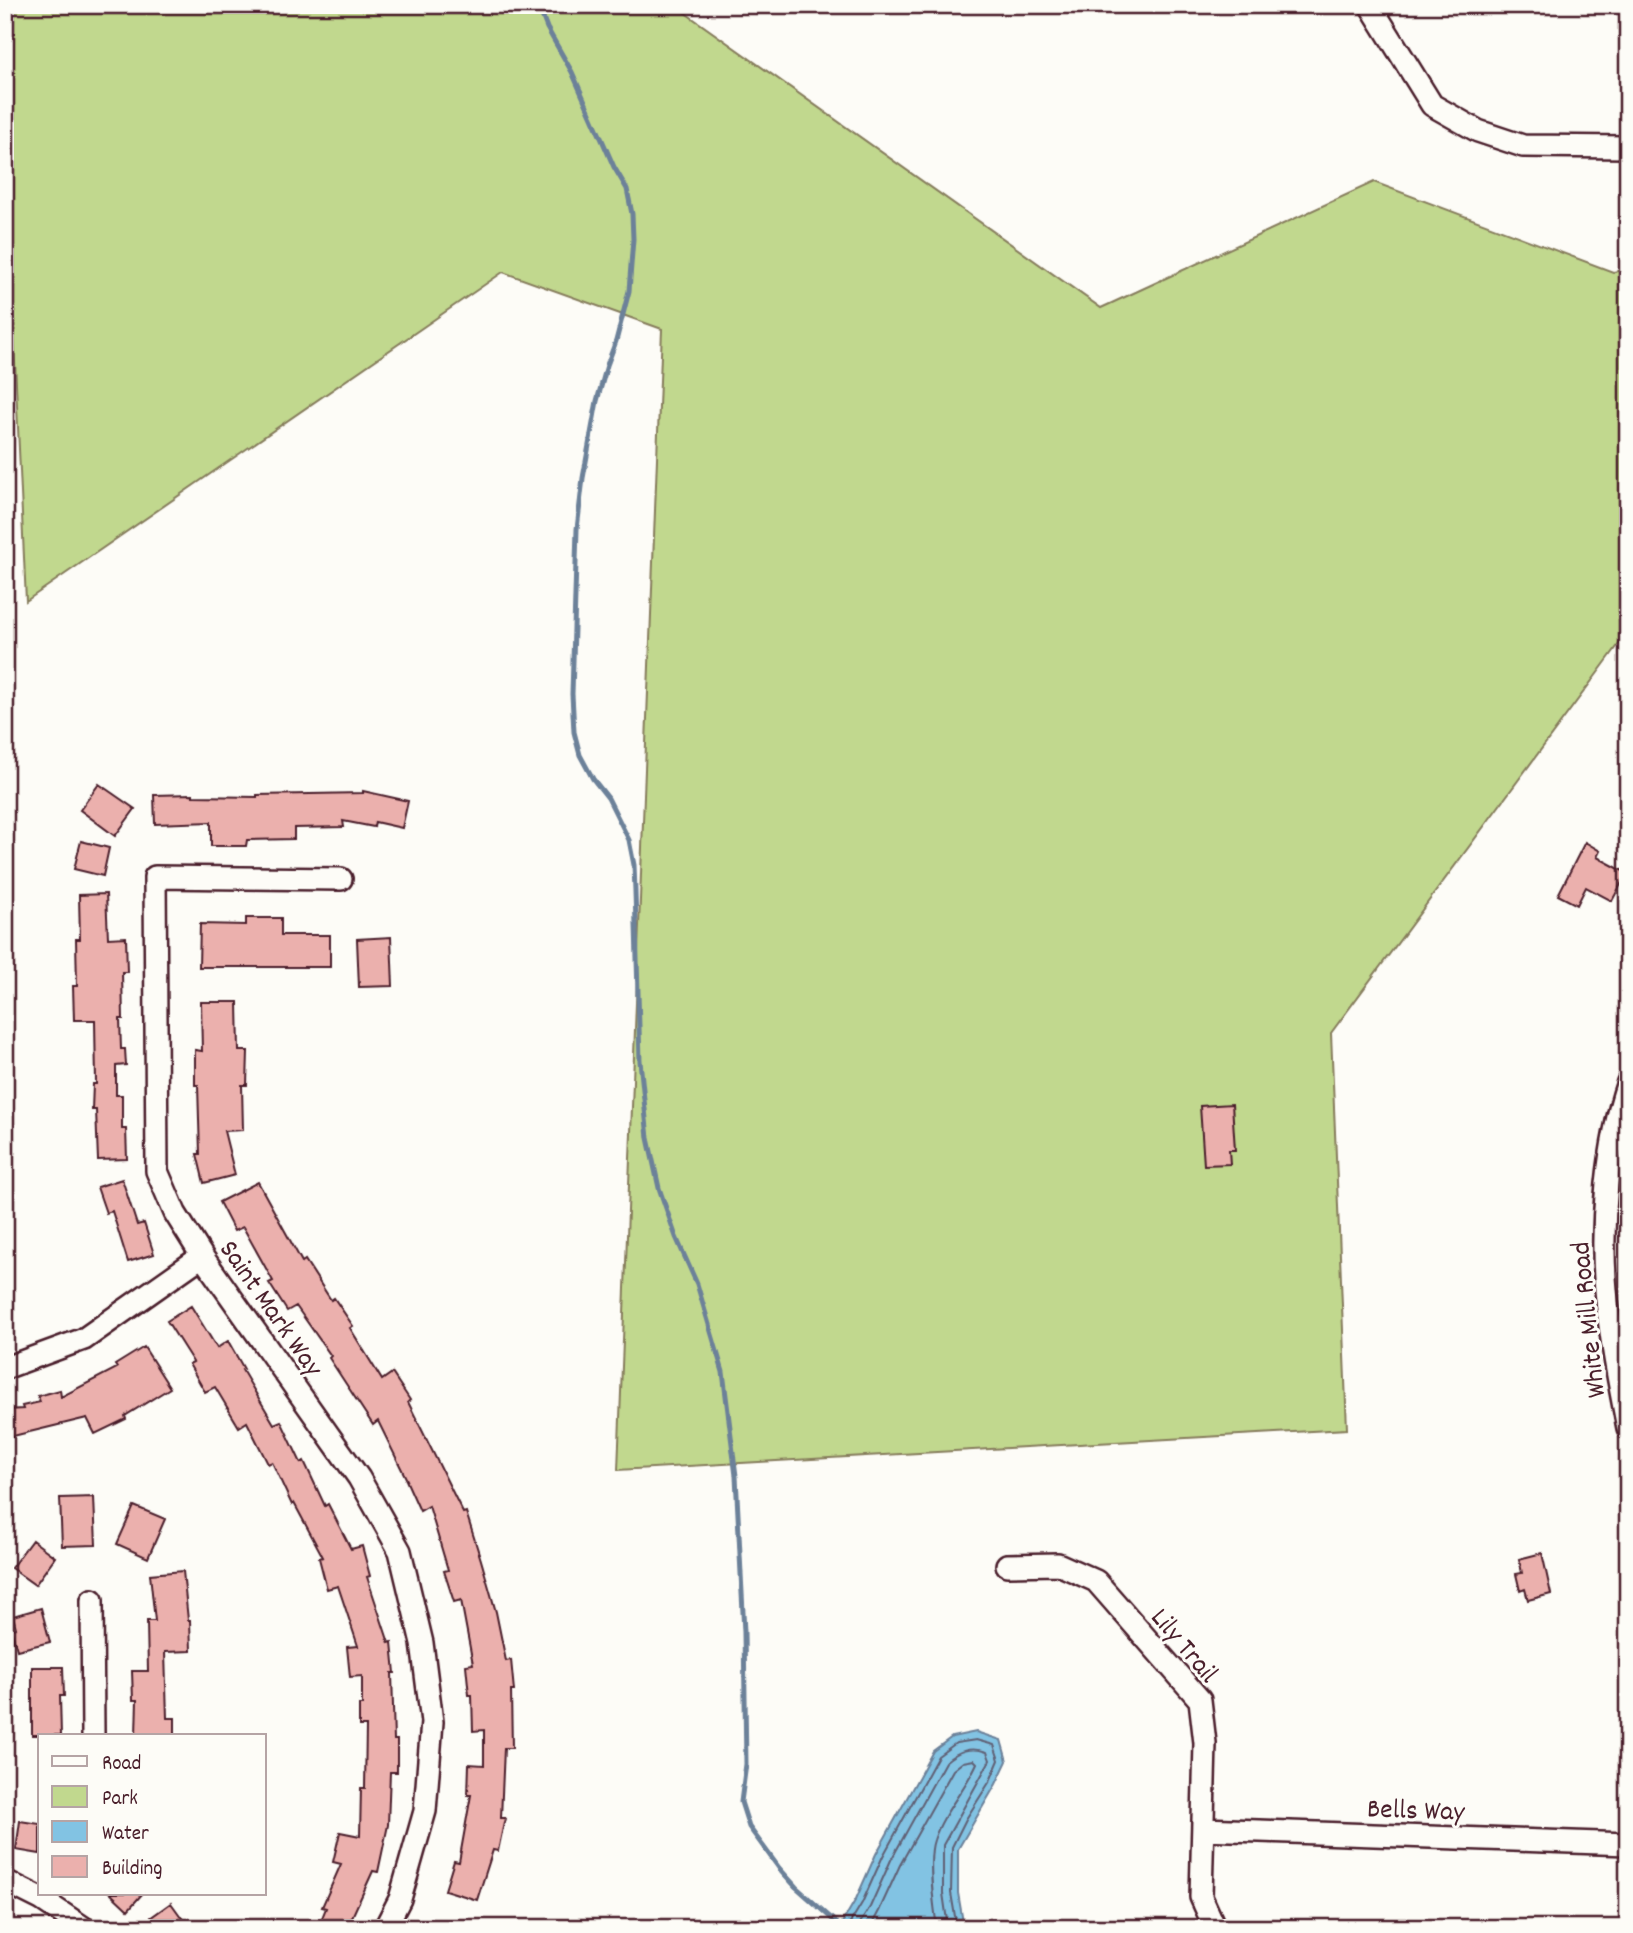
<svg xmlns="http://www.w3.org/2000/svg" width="1633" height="1933" font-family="Dekko,sans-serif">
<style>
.green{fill:#c1d88e;stroke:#867c5c;stroke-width:2}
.water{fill:#82c3e3;stroke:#6c8199;stroke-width:2}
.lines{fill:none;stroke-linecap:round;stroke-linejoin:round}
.shore{stroke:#606175;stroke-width:2}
.stream{stroke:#6c8199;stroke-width:5}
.building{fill:#ebb0ad;stroke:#4a1f2b;stroke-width:2}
.minor-casing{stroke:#4a1f2b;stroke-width:26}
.minor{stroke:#fdfcf7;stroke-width:21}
.labels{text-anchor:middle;stroke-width:6;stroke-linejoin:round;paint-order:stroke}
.street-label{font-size:28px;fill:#4a1f2b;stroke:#fdfcf7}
</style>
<rect width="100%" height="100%" fill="#fdfcf7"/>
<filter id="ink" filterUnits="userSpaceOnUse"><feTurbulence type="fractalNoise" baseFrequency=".0143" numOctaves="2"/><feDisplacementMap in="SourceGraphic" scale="14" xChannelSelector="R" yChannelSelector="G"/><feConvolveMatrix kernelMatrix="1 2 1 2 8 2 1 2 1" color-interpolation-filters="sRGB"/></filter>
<g filter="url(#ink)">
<path class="green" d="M5 5H674L1101 308 1374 182 1613 272 1628 269V632L1331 1033 1347 1429 618 1470 662 329 503 272 26 601 11 275 5 274Z"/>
<path class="water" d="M976 1732 1001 1740 1007 1761 996 1784 958 1849V1893L964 1928H839L856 1899 876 1854 933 1751 952 1737Z"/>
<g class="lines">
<path class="shore" d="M847 1928 862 1903 883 1856 938 1756 956 1743 976 1740 994 1745 999 1760 990 1781 966 1819 952 1847 951 1893 957 1928
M857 1928 870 1907 891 1860 945 1762C958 1751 970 1746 987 1752L990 1760 943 1845V1893L948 1928
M870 1928 879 1911 900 1865 953 1770 963 1762 974 1760 977 1763C965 1790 943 1812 934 1840 927 1860 934 1907 937 1928"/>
<path class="stream" d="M538 5 547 28 572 72 614 167 627 189 632 214 633 239 629 291 616 341 607 365 597 401 583 478 577 529 572 694 574 732 580 755 593 779 608 798 629 840 634 865 635 891 640 1061 648 1138 659 1188 676 1237 697 1284 723 1372 736 1476 744 1632 746 1764 741 1802 749 1827 779 1868 796 1887 840 1926"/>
</g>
<path class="building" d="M99 784 135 809 115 836 80 810Z
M363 791 408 801 402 828 375 822 374 827 343 821 344 827 294 828V839L247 840 246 846H211V822L155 824 154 795 193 794V796L257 797V795L363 793Z
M81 841 109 848 103 876 74 869Z
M1585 842 1600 851 1597 857 1627 873 1612 901 1586 887 1577 905 1558 895Z
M106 894 108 938 126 937 127 972H122L123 1019H120L121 1049H125L126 1065 116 1066V1095H122V1129H126L127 1159 98 1160 96 1110H92L93 1084H96L95 1020H74L73 986H77L76 939H80L79 895Z
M246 918H281V935H330V967H199L200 924 246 925Z
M391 937 393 986 359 987 357 939Z
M201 1002H238L239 1051H248L247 1085H242L243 1130 224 1131 235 1175 204 1183 197 1154H200L198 1085H195V1050L202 1051Z
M1232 1104 1235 1150H1229L1230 1164 1204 1165 1200 1106Z
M122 1179 137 1225 144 1223 154 1254 128 1262 112 1211 106 1213 97 1187Z
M258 1182 302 1262 305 1260 331 1300 334 1298 353 1326 350 1328 382 1380 392 1373 410 1400 408 1402 463 1513 466 1512 481 1560 496 1612 506 1661 511 1660 514 1691H511L512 1748H504L501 1818H505L498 1851 493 1850 477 1900 445 1890 454 1861 459 1862 471 1795H468L469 1764 484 1765V1730L473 1731 472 1695H469L466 1665 473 1664 461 1600 454 1602 444 1571 448 1570 429 1506 420 1511 406 1480H407L378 1421 373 1425 329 1358 331 1356 296 1306 287 1311 269 1283 273 1281 243 1227 234 1231 219 1202Z
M191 1306 217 1348 228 1341 244 1369 242 1370 274 1424 281 1421 301 1463 304 1461 325 1506 328 1504 351 1549 362 1546 370 1576 367 1577 389 1643 392 1642 395 1673H392L394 1740H397V1772H390L388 1825 378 1872 373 1871 347 1928H318L326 1908 322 1907 341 1864 333 1862 340 1832 360 1836 361 1788H365L366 1726H359V1705H362V1676L350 1677 347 1647 358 1646 338 1586 327 1589 319 1558 323 1557 294 1503 292 1505 272 1462 268 1464 247 1422 239 1427 215 1387 205 1392 189 1364 193 1362 167 1321Z
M144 1347 170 1388 125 1416 126 1419 95 1434 87 1418 5 1438V1410L23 1409 22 1406 40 1402 38 1396 60 1390 61 1397 117 1368 115 1365Z
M94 1497 96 1545 62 1546 60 1498Z
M134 1506 165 1519 148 1558 117 1544Z
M32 1540 55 1557 35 1585 11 1568Z
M1542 1553 1551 1594 1528 1600 1525 1589 1520 1591 1516 1574 1522 1573 1519 1559Z
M183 1571 188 1620H190L191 1651 165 1652 167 1718H175V1735H136L137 1700H133L132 1671H148L147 1621H155L150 1574Z
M41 1608 50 1642 17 1650 11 1629 16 1628 13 1616Z
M32 1667H63L64 1696H60L61 1735H32Z
M20 1821 40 1824V1854L16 1850Z
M110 1893H143L128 1910Z
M171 1903 189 1928H136Z"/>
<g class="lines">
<g class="minor-casing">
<path id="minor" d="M1370 5 1432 105 1478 131 1523 146 1628 147
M341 879 155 877 157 1171 175 1213 202 1256 359 1478 400 1551 422 1643 432 1722 425 1811 400 1899 385 1928
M1628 1082C1607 1144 1600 1225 1606 1290 1610 1336 1619 1382 1628 1428
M5 1368 84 1339 202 1256
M1007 1565 1058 1564 1096 1581 1200 1700 1205 1743 1201 1897 1215 1928
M92 1600 93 1735
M1203 1829 1628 1844
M5 1881 41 1899 84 1928"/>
</g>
<use href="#minor" class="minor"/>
</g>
</g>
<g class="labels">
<g class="street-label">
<text transform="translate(273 1307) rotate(55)" y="10">Saint Mark Way</text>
<text transform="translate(1586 1320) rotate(-96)" y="10">White Mill Road</text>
<text transform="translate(1186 1644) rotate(50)" y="10">Lily Trail</text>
<text transform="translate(1416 1808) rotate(2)" y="10">Bells Way</text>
</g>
</g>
<rect width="1633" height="1933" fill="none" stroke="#fdfcf7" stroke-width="28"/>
<rect x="14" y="14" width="1605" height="1905" fill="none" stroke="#4a1f2b" stroke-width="2.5" filter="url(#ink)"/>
<rect x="38" y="1734" width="228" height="161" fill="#fdfcf7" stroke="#b5a4a5" stroke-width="2"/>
<rect x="52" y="1756" width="35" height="10" fill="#fdfcf7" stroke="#b5a4a5" stroke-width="2"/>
<text x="102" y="1769" font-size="21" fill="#4a1f2b">Road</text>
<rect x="52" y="1786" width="35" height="21" fill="#c1d88e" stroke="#b5a4a5" stroke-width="2"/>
<text x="102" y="1804" font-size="21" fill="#4a1f2b">Park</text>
<rect x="52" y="1821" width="35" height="21" fill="#82c3e3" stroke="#b5a4a5" stroke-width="2"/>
<text x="102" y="1839" font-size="21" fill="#4a1f2b">Water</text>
<rect x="52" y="1856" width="35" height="21" fill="#ebb0ad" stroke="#b5a4a5" stroke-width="2"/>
<text x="102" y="1874" font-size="21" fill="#4a1f2b">Building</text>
</svg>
